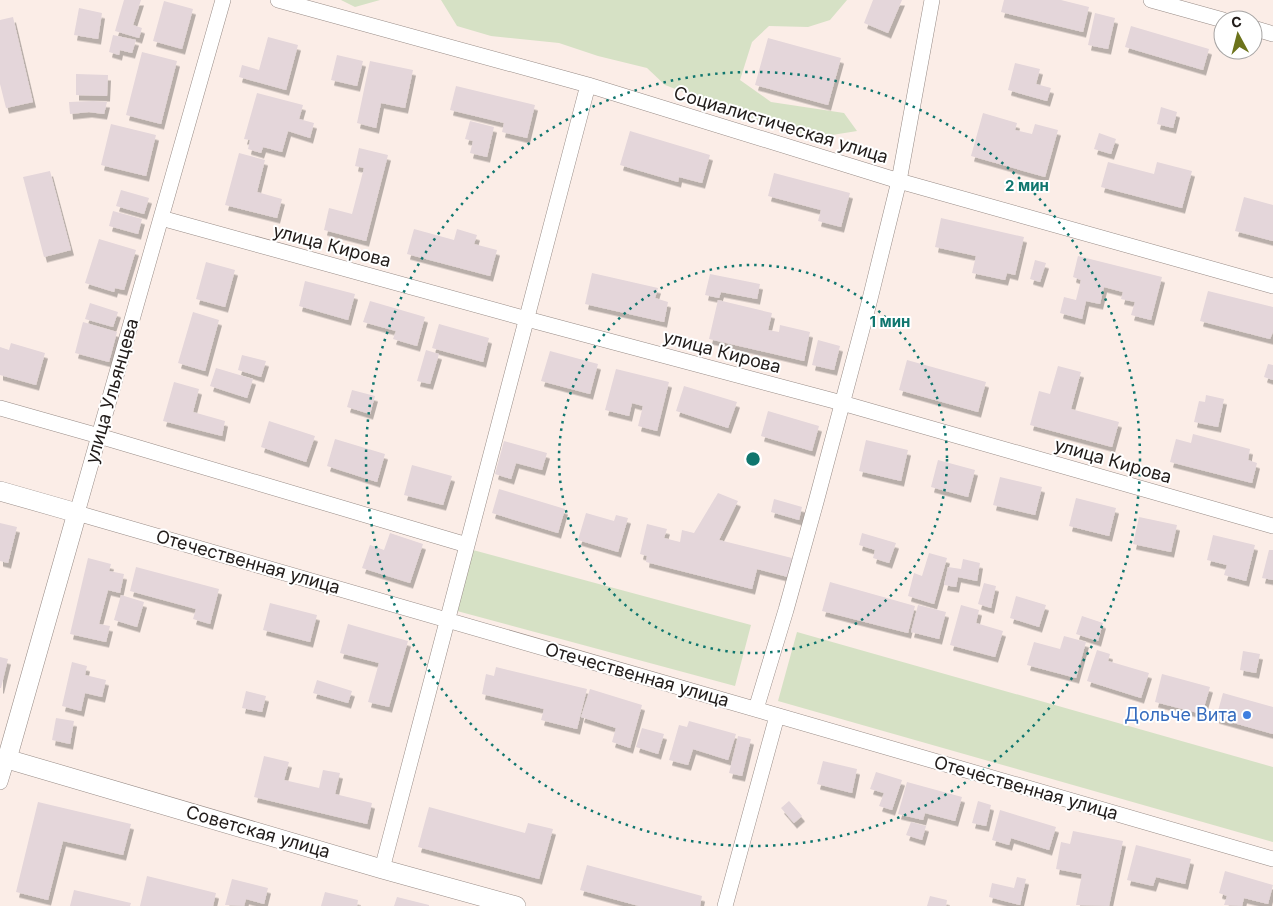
<svg xmlns="http://www.w3.org/2000/svg" width="1273" height="906" font-family="Inter,sans-serif">
<style>
.green{fill:#d6e1c5}
.building{fill:#e4d6da;filter:url(#shadow)}
.lines{fill:none;stroke-linecap:round;stroke-linejoin:round}
.minor-casing{stroke:#988c87;stroke-width:16}
.tertiary-casing{stroke:#988c87;stroke-width:20}
.minor{stroke:#fff;stroke-width:15}
.tertiary{stroke:#fff;stroke-width:19}
.ring{fill:none;stroke:#0f766e;stroke-width:2.5;stroke-dasharray:2.5 5}
.shop-dot{fill:#3f7fe0;stroke:#fff;stroke-width:2}
.labels{text-anchor:middle;stroke-width:4;stroke-linejoin:round;paint-order:stroke}
.street-label{font-size:18px;fill:#211c1a;stroke:#fff}
.shop-label{font-size:18px;fill:#366cbe;stroke:#fff;text-anchor:end}
.centre{fill:#0f766e;stroke:#fff;stroke-width:2.5}
.ring-label{font-size:15px;text-anchor:middle;font-weight:bold;fill:#0f766e;stroke:#fff;stroke-width:4;stroke-linejoin:round;paint-order:stroke}
</style>
<defs>
<filter id="shadow"><feDropShadow dx="3" dy="5.5" stdDeviation="0" flood-color="#0004"/></filter>
</defs>
<rect width="100%" height="100%" fill="#fbede7"/>
<path class="green" d="M341 0H380L355 7Z
M441 0H847L830 20 808 27 769 26 752 42 740 80 771 102 844 113 857 131 807 139 665 85 647 68 598 56 559 43 491 36 457 26Z
M473 550 751 625 735 686 457 611Z
M797 632 1273 767V842L778 701Z"/>
<path class="building" d="M124 0H141L133 25 142 28 139 38 115 31Z
M873 0H902L888 33 864 23Z
M1004 0H1061L1089 7 1083 32 1001 12Z
M164 1 193 9 182 49 153 41Z
M79 8 102 13 98 39 74 35Z
M1095 13 1115 18 1108 49 1088 45Z
M13 17 33 102 6 108 0 84V20Z
M1131 26 1209 49 1203 70 1125 47Z
M113 35 136 40 132 53 120 50 119 55 109 52Z
M268 37 298 45 286 90 239 77 242 65 259 70Z
M768 38 841 58 828 105 755 85Z
M142 52 177 61 161 124 126 115Z
M337 55 363 61 357 86 331 80Z
M370 61 413 70 405 108 381 103 376 128 357 123Z
M1015 63 1040 69 1036 84 1051 88 1047 101 1008 90Z
M76 74 108 75 107 96 76 95Z
M456 86 535 105 527 138 502 132 504 123 450 110Z
M257 93 303 105 299 119 314 123 310 138 288 131 282 152 263 147 261 153 248 149 250 140 244 139Z
M93 101 107 102 104 114 89 112 70 114 69 102Z
M1161 107 1177 112 1173 128 1157 124Z
M983 113 1017 123 1015 130 1032 134 1035 124 1058 130 1045 177 971 156Z
M470 121 494 127 487 157 470 153 473 141 465 139Z
M111 124 156 135 146 176 101 165Z
M630 131 710 155 702 183 679 177 678 182 620 165Z
M1099 133 1116 139 1111 154 1094 149Z
M359 148 388 155 366 241 324 230 329 208 352 214 364 168 355 166Z
M239 153 265 160 257 192 282 199 277 218 225 205Z
M1108 162 1154 174 1157 162 1192 171 1182 208 1101 187Z
M50 171 71 250 44 257 23 177Z
M774 173 850 193 841 227 818 221 821 210 768 196Z
M121 190 149 198 144 214 116 206Z
M1244 197 1273 205V241L1235 231Z
M113 211 142 219 138 234 109 226Z
M941 218 1024 237 1015 275 1007 273 1005 280 972 273 976 256 935 247Z
M414 229 454 240 457 229 477 235 474 244 497 250 490 276 407 254Z
M99 239 136 250 124 290 115 288 114 292 85 283Z
M1078 256 1162 277 1151 320 1131 315 1135 302 1121 299 1123 292 1104 287 1100 304 1086 301 1082 319 1060 313 1064 297 1076 300 1081 280 1073 277Z
M1035 260 1046 263 1040 282 1030 279Z
M206 262 235 270 225 307 196 299Z
M592 273 658 288 655 298 668 302 664 322 585 304Z
M710 274 760 284 757 299 721 292 719 298 705 295Z
M305 281 355 294 348 320 299 306Z
M1208 291 1273 307V332L1270 339 1200 321Z
M718 300 772 313 768 330 779 332 780 325 810 332 804 361 709 339Z
M370 301 425 317 417 346 393 339 396 331 363 322Z
M90 303 118 312 113 327 85 319Z
M193 312 219 320 205 371 178 363Z
M83 322 117 332 109 362 75 353Z
M439 324 489 338 483 362 432 348Z
M818 340 840 346 834 370 812 365Z
M11 343 45 353 36 385 0 375V347L9 350Z
M426 350 439 354 430 384 417 381Z
M550 351 598 364 590 394 541 381Z
M242 355 266 361 261 377 238 370Z
M907 360 986 382 978 412 899 390Z
M1268 364 1273 365V380L1264 377Z
M1058 366 1081 372 1071 409 1119 422 1112 447 1030 425 1039 391 1050 394Z
M216 368 253 379 247 398 210 386Z
M616 369 669 382 657 431 638 426 643 406 632 403 629 416 605 410Z
M174 382 199 389 193 412 225 421 222 436 163 421Z
M684 386 737 402 728 428 676 411Z
M352 390 375 396 370 414 347 407Z
M1206 395 1224 399 1218 427 1194 422 1199 401 1205 402Z
M768 411 819 426 812 451 761 436Z
M269 421 315 436 306 462 261 447Z
M1193 434 1250 449 1248 460 1257 463 1252 483 1170 462 1176 439 1191 443Z
M335 439 385 454 377 482 327 466Z
M866 440 908 450 901 481 859 471Z
M504 441 547 453 542 470 516 463 511 479 495 474Z
M938 460 975 470 968 497 931 487Z
M412 465 452 476 443 505 404 495Z
M1000 477 1042 487 1035 515 993 505Z
M499 489 565 509 558 533 492 513Z
M718 493 738 501 719 540 792 558 788 577 757 569 752 589 646 562 647 556 640 554 647 524 667 529 664 538 680 542 682 530 694 533Z
M1076 498 1116 508 1109 536 1069 526Z
M774 499 802 507 799 520 771 512Z
M586 513 614 521 616 515 628 518 618 552 578 540Z
M1139 517 1177 525 1171 552 1133 544Z
M0 523 17 527 8 563 0 561Z
M390 533 423 544 410 583 362 568 370 545 384 550Z
M862 533 896 543 889 563 873 558 875 550 859 545Z
M1213 535 1255 545 1246 581 1224 575 1227 565 1207 560Z
M1269 550H1273V580L1262 578Z
M929 553 947 558 934 604 908 596 914 573 922 576Z
M88 558 111 564 109 571 124 574 120 593 108 590 99 624 110 626 106 642 70 634Z
M963 559 980 563 977 581 958 577 956 587 944 585 948 567 961 569Z
M136 567 219 589 210 624 193 619 196 609 130 591Z
M830 582 915 606 908 633 822 611Z
M984 583 996 586 991 608 978 604Z
M121 595 144 602 137 627 114 620Z
M1016 596 1046 605 1039 627 1010 618Z
M270 603 317 615 310 642 263 630Z
M918 605 946 612 939 639 911 632Z
M961 605 979 610 976 623 1003 631 995 657 950 645Z
M1082 616 1103 623 1098 641 1076 634Z
M348 624 408 641 389 707 368 702 379 663 340 653Z
M1064 636 1086 642 1076 678 1027 665 1034 642 1060 649Z
M1097 650 1110 654 1108 661 1149 673 1141 698 1087 681Z
M1243 651 1260 654 1256 673 1240 670Z
M0 657 8 659 1 688H0Z
M72 662 87 666 85 675 106 680 102 697 85 693 81 711 62 706Z
M496 667 587 689 577 729 541 720 544 709 482 694 486 674 494 676Z
M1162 674 1210 687 1202 714 1155 702Z
M317 680 352 691 348 703 313 693Z
M590 689 642 705 630 748 612 742 616 728 581 717Z
M246 691 266 696 262 712 242 708Z
M1223 693 1273 707V734L1216 718Z
M56 718 74 721 70 744 52 740Z
M689 721 736 734 728 760 693 749 688 765 669 760 679 725 687 727Z
M642 728 664 734 658 754 636 747Z
M738 736 751 739 742 776 729 773Z
M264 756 289 762 284 780 319 788 323 770 340 773 335 794 372 803 367 824 254 797Z
M823 761 857 769 852 793 817 784Z
M876 772 902 780 892 810 879 806 884 793 870 789Z
M907 782 962 797 955 821 925 813 923 820 898 814Z
M789 801 802 816 794 823 781 808Z
M978 801 991 805 986 826 972 823Z
M38 802 131 824 123 855 63 841 48 900 16 892Z
M429 807 525 833 528 823 553 829 539 879 418 847Z
M1000 810 1056 827 1049 850 1011 838 1009 845 992 840Z
M911 822 926 826 922 840 906 835Z
M1073 831 1123 841 1109 906 1076 905 1082 874 1056 869 1061 842 1070 844Z
M1136 845 1191 859 1185 884 1156 877 1153 886 1127 880Z
M587 865 702 896 700 906H639L580 890Z
M1225 871 1273 885 1268 904 1244 898 1242 906 1224 905 1227 896 1219 893Z
M147 876 216 893 213 906H140Z
M1017 877 1026 879 1020 905 989 897 992 883 1014 888Z
M232 879 268 888 264 904 246 899 244 906 225 905Z
M74 890 131 903 130 906H70Z
M325 892 358 900 357 906H321Z
M930 896 947 900 946 906H927Z
M397 897 429 905V906H394Z"/>
<g class="lines">
<g class="minor-casing">
<path id="minor" d="M223 0 77 513 1273 859
M278 0 588 85 899 181 1273 286
M1151 0 1223 20
M1253 28 1273 34
M161 218 527 319 842 403 1273 526
M0 408 99 436 467 545
M756 709 786 610 816 502 869 303 899 181 932 0
M0 757 7 759 0 782
M382 869 588 85
M725 906 777 716"/>
</g>
<g class="tertiary-casing">
<path id="tertiary" d="M0 491 77 513 7 759 382 869 516 906"/>
</g>
<use href="#minor" class="minor"/>
<use href="#tertiary" class="tertiary"/>
</g>
<g class="ring">
<circle cx="753" cy="459" r="194"/>
<circle cx="753" cy="459" r="387"/>
</g>
<circle class="shop-dot" cx="1247" cy="715" r="5"/>
<g class="labels">
<g class="street-label">
<text transform="translate(781 125) rotate(17)" y="6">Социалистическая улица</text>
<text transform="translate(332 246) rotate(15)" y="6">улица Кирова</text>
<text transform="translate(722 352) rotate(15)" y="6">улица Кирова</text>
<text transform="translate(112 391) rotate(-74)" y="6">улица Ульянцева</text>
<text transform="translate(1113 461) rotate(16)" y="6">улица Кирова</text>
<text transform="translate(248 562) rotate(16)" y="6">Отечественная улица</text>
<text transform="translate(637 675) rotate(16)" y="6">Отечественная улица</text>
<text transform="translate(1026 788) rotate(16)" y="6">Отечественная улица</text>
<text transform="translate(258 832) rotate(16)" y="6">Советская улица</text>
</g>
<g class="shop-label">
<text x="1237" y="721">Дольче Вита</text>
</g>
</g>
<circle cx="753" cy="459" r="8" class="centre"/>
<g class="ring-label">
<text x="1027" y="191">2 мин</text>
<text x="890" y="327">1 мин</text>
</g>
<g transform="translate(1238 35) rotate(353)"><circle r="24" fill="#ffffff" stroke="#a6a4a3"/>
<path d="M0-4L9 19L0 12L-9 19Z" fill="#6c731b"/>
<text y="-8" font-size="14" font-weight="bold" text-anchor="middle" fill="#211c1a">С</text>
</g>
</svg>
